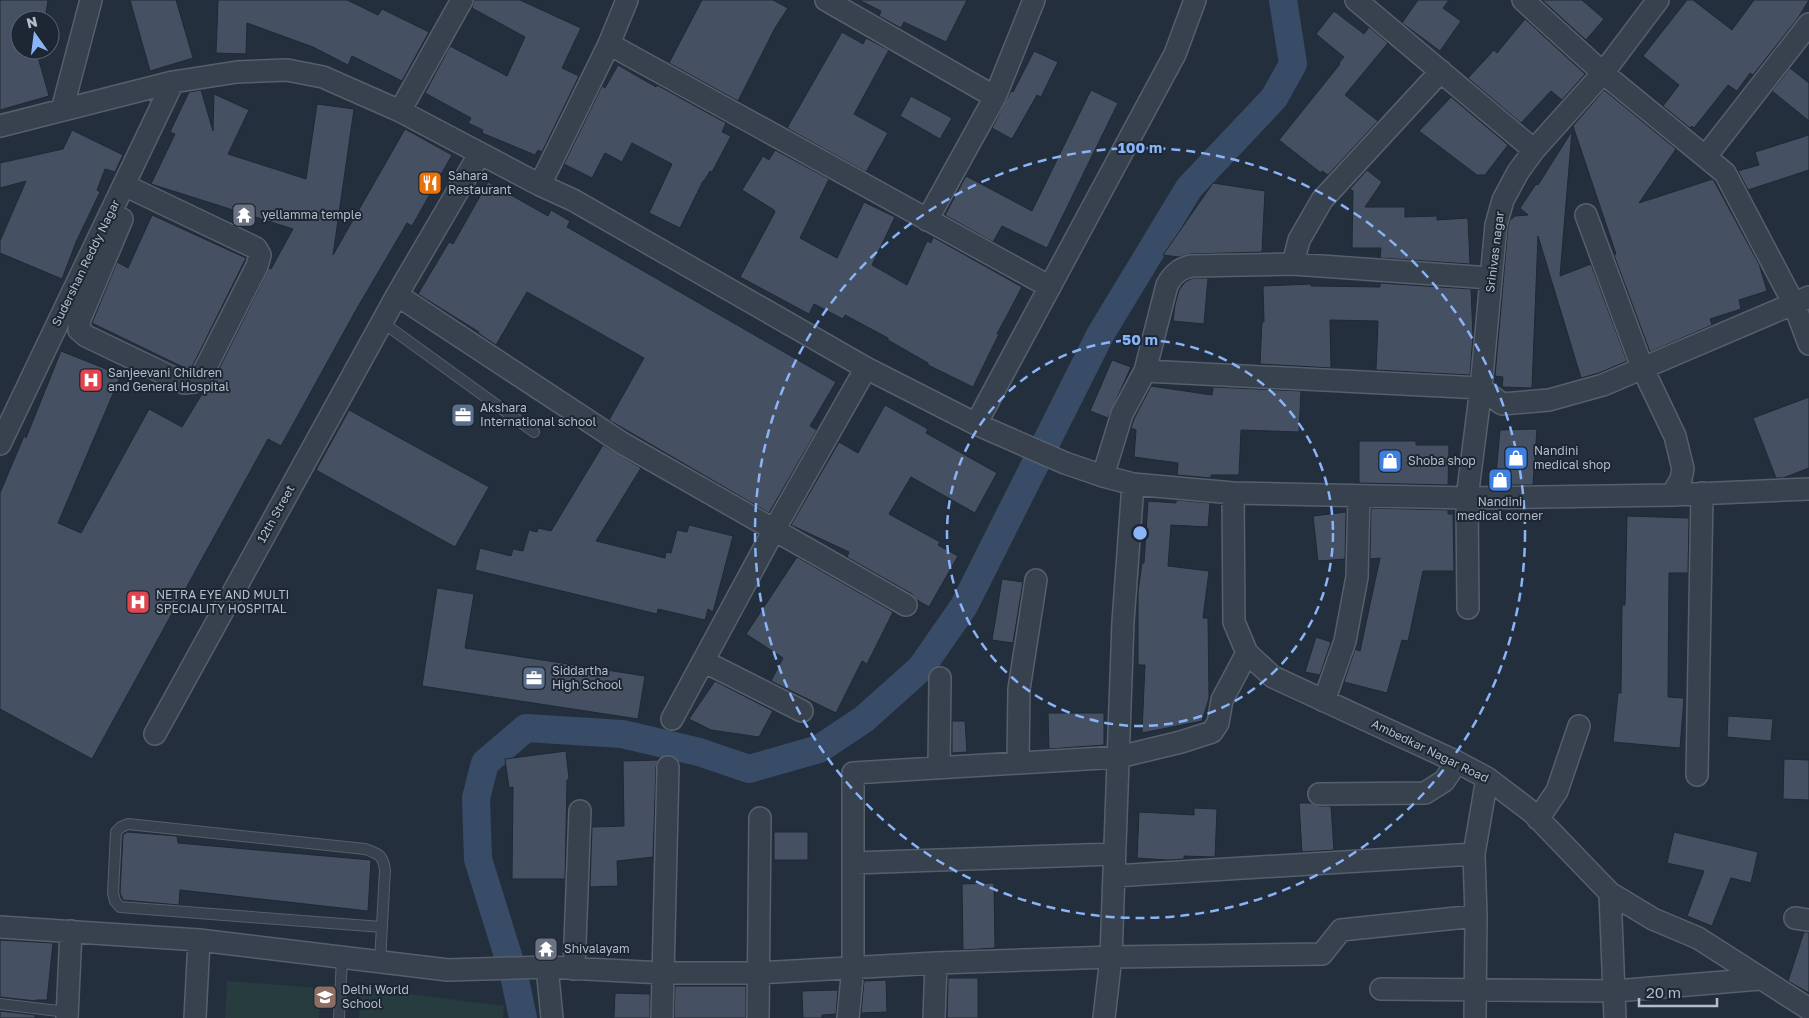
<svg xmlns="http://www.w3.org/2000/svg" width="1809" height="1018" font-family="'Golos Text',sans-serif">
<style>
.green{fill:#263c3f}
.lines{fill:none;stroke-linecap:round;stroke-linejoin:round}
.canal{stroke:#394c67;stroke-width:28}
.building{fill:#455162;stroke:#1f2835}
.service-casing{stroke:#565f6c;stroke-width:12}
.minor-casing{stroke:#565f6c;stroke-width:24}
.service{stroke:#38414e;stroke-width:10}
.minor{stroke:#38414e;stroke-width:21}
.ring{fill:none;stroke:#8ab4f8;stroke-width:2.5;stroke-dasharray:9 6}
.labels{text-anchor:middle;stroke-width:4;stroke-linejoin:round;paint-order:stroke}
.poi-label{font-size:12px;fill:#b4bcc9;stroke:#1d2633;text-anchor:start}
.street-label{font-size:12px;fill:#b4bcc9;stroke:#1d2633}
.centre{fill:#8ab4f8;stroke:#1d2633;stroke-width:2.5}
.ring-label{font-size:15px;text-anchor:middle;font-weight:bold;fill:#8ab4f8;stroke:#1d2633;stroke-width:4;stroke-linejoin:round;paint-order:stroke}
</style>
<rect width="100%" height="100%" fill="#242f3e"/>
<path class="green" d="M227 981 321 988 319 1018H225Z
M361 988 504 1006 503 1018H359Z"/>
<g class="lines">
<path class="canal" d="M523 1018 514 975 478 859 476 798 485 763 526 728 622 734 699 752 749 769 819 749 864 719 921 668 964 606 1100 335 1189 188 1274 98 1293 64 1283 0"/>
</g>
<path class="building" d="M0 0H48L45 20H20V50H36L49 96 0 110Z
M130 0H176L193 58 150 71Z
M218 0H347L378 15 382 9 429 32 402 81 352 56 348 65 313 47 247 23 246 54 216 53Z
M474 0H520L581 28 562 68 579 76 542 152 538 150 535 155 482 133 483 130 468 123 471 118 425 93 450 46 507 76 525 37 472 8Z
M702 0H773L788 8 775 28 738 101 669 63Z
M859 0H967L946 42 904 22 901 28 879 16 881 11Z
M1418 0H1449L1443 8 1461 21 1440 51 1402 23Z
M1542 0H1582L1604 19 1586 40Z
M1687 0H1693L1732 30 1754 0H1809L1798 18 1753 75 1750 73 1737 91 1728 85 1694 128 1692 126 1690 128 1663 106 1679 85 1643 56Z
M1334 11 1364 34 1369 27 1388 43 1345 95 1378 121 1328 175 1322 171 1321 173 1279 140 1340 64 1339 63 1344 57 1316 34Z
M1525 19 1585 74 1562 100 1551 91 1521 123 1468 78 1494 50 1497 53Z
M842 32 863 44 866 38 889 50 854 114 888 133 866 172 787 128Z
M1034 51 1058 62 1041 97 1037 95 1012 139 992 128 1011 91 1013 92Z
M618 65 656 87 657 85 726 123 722 132 731 136 712 172 710 171 704 181H703L680 228 649 213 672 164 632 143 622 162 605 153 592 178 564 164 602 86 605 88Z
M1790 68 1809 83V121L1772 91Z
M201 90 213 131 214 94 249 110 228 154 306 179 317 104 354 109 333 255 405 129 452 155 412 226 407 223 356 310 281 446 268 439 92 759 0 709V493L24 436 26 438 61 351 121 375 58 523 81 533 149 409 182 427 205 389 213 381 269 268 271 269 293 229 151 184 175 134 170 132 189 92Z
M1091 90 1118 103 1047 248 1002 226 993 242 945 215 966 176 1032 211Z
M1604 90 1676 149 1639 203 1713 179 1759 264 1767 291 1739 300 1741 309 1710 319 1712 325 1650 352 1614 255 1616 254 1573 126Z
M911 96 952 118 940 139 900 116Z
M1451 97 1508 145 1485 175H1477L1419 131Z
M72 130 123 155 115 172 105 169 97 190 100 192 76 242 62 279 0 253V241L26 181 0 188V163L63 149Z
M1572 131 1560 276 1591 264 1627 361 1599 373 1581 378 1538 236 1532 388 1502 387 1503 377 1495 376 1508 227 1510 220 1515 216 1528 215 1520 208 1536 184 1538 185Z
M1809 135V170L1748 190 1738 171 1759 165 1755 152Z
M775 150 829 179 800 238 837 258 864 202 895 217 872 265 907 285 927 241 931 243 933 237 1022 287 997 334H999L973 387 928 365V363L888 340V338L845 315 843 319 814 304 809 314 740 277 775 212 774 210 742 190 763 156 769 160Z
M1367 170 1382 182 1365 207H1405V217L1437 216V220L1468 218 1470 264 1380 258 1381 248H1352L1353 191 1350 189Z
M488 182 548 216 551 210 570 221 567 227 836 382 810 426 817 430 769 513 609 420 644 358 527 292 496 345 478 333 479 332 418 294 449 242 453 244Z
M1213 183 1265 191 1262 252 1191 254 1179 257 1163 255Z
M152 215 246 258 192 367 189 370 92 323 117 262 128 268Z
M1193 278H1208L1204 324 1173 321 1175 305 1179 290 1185 282Z
M1380 283 1471 289 1473 336 1470 375 1376 370 1378 321 1330 320 1331 368 1260 364 1262 322H1264L1263 286 1311 284V286L1380 287Z
M1112 360 1131 367 1108 418 1090 411Z
M1151 386 1212 395 1213 387 1301 391 1299 432 1241 430 1239 475H1211V478L1177 475 1178 463 1134 457 1136 430 1131 428 1134 419Z
M1809 397V468L1783 478H1776L1753 418Z
M885 405 928 429 926 433 997 473 975 513 911 477 889 514 940 542 938 545 958 556 929 607 917 600 912 594 847 557 849 552 791 525 839 442 858 453Z
M349 410 489 487 455 547 316 470Z
M1537 429 1533 485H1495L1500 430Z
M1359 441H1416V445H1449L1448 485 1359 483Z
M603 445 641 468 596 541 665 558 666 552 671 553 677 530 687 532 689 525 733 536 713 612 708 609 705 620 658 609 657 614 475 570 480 548 511 556 513 549 523 551 529 530 537 532 538 528 551 531Z
M1176 500 1210 503 1208 527 1171 525 1168 566 1209 571 1203 618H1208L1209 698 1202 721 1142 733 1145 665H1138V592L1142 563H1144L1148 501 1176 503Z
M1371 508 1448 510V514H1453L1454 571H1423L1408 641 1402 640 1387 693 1344 682 1355 649 1360 651 1380 558 1370 559Z
M1346 512 1345 559 1318 561 1313 516Z
M1627 516 1689 518 1688 573H1669L1668 697 1684 698 1680 748 1613 742 1618 693H1621L1622 605H1625Z
M797 557 893 612 867 664 862 661 836 713 771 681 783 658 746 634Z
M1002 579 1023 582 1013 643 992 640Z
M437 588 474 594 465 648 645 676 638 719 422 686Z
M1316 637 1331 642 1320 675 1305 672Z
M715 681 773 711 759 737 711 730 689 719Z
M1048 713H1104V745L1049 749Z
M1728 716 1773 719 1771 741 1727 737Z
M952 721H965L967 752 952 753Z
M566 751 569 779 567 780 565 879H512L513 787 509 788 505 759Z
M1784 759 1809 760V800L1783 799Z
M658 760 656 767 653 857 617 861 618 886 590 887 592 827 624 826 623 761Z
M1299 803H1311L1319 806H1331L1334 850 1302 852Z
M1194 808 1217 809 1215 857 1184 856V859L1167 860 1137 858 1139 812 1194 815Z
M127 832 177 836 178 843 371 860 368 911 180 890 179 905 123 900 120 893 123 835Z
M774 832H808V860H774Z
M1674 832 1758 852 1751 883 1731 878 1712 926 1687 916 1704 871 1667 863Z
M994 883 995 948 963 950 962 884Z
M1804 932H1809V993L1788 981Z
M0 940 53 943 47 1000H36V1001L0 997Z
M948 978H978V1018H947Z
M886 980 887 1012 861 1013 864 981Z
M675 986H746V1018H674Z
M838 990 836 1014 822 1015V1018H803L802 991Z
M615 993 650 994V1018H614Z
M0 1011 35 1015V1018H0Z"/>
<g class="lines">
<g class="service-casing">
<path id="service" d="M382 322 534 432
M380 962 385 870C383 855 379 854 365 849L128 824 121 827 116 832 113 893 115 901 120 907 382 927
M0 1004 67 1012
M339 1018 342 958"/>
</g>
<g class="minor-casing">
<path id="minor" d="M826 0 995 97
M1356 0 1534 150
M1523 0 1603 73 1725 173 1794 304 1809 344
M609 44 1050 287
M62 110 91 0
M400 111 462 0
M0 126 173 82 237 72 287 70 323 77 400 111 540 185 573 200 866 368 976 424 1065 463 1103 476 1133 484 1233 493 1467 498 1672 495 1809 489
M480 153 397 295 622 443 906 605
M1706 156 1809 24
M540 185 609 44 627 0
M1586 215 1642 367 1675 436 1683 469 1681 479 1672 495
M122 219 80 319 79 330 86 336 184 383 194 382 202 375 257 266 260 255 256 248 124 185
M927 220 995 97 1034 0
M1293 264 1299 240 1322 200 1441 71
M1145 371 1481 388 1502 404 1549 400 1603 385 1809 297
M976 424 1175 54 1195 0
M0 444 173 82
M1103 476 1122 414 1145 371 1167 285C1173 274 1179 269 1191 266L1293 264 1491 278
M1233 493 1234 622 1247 653 1273 677 1457 762 1487 778 1533 813 1610 893 1653 919 1698 938 1809 1009
M1468 608 1467 498 1481 388 1496 225 1503 200 1518 172 1534 150 1603 73 1658 0
M703 661 802 711
M1324 701 1345 641 1357 577 1359 496
M672 719 774 530 866 368
M155 734 397 295
M1018 763 1019 689 1036 580
M939 768 940 678
M1697 775 1702 493
M1319 794 1425 793 1444 781 1457 762
M1538 819 1557 791 1579 726
M853 863 1114 854
M1114 876 1474 854
M1610 893 1615 1018
M1795 918 1809 920
M0 927 199 940 448 970 547 967 663 973H758L936 963 1111 957 1322 954 1341 930 1476 916
M547 967 552 1018
M574 969 580 811
M1381 989 1615 991 1760 979
M67 1018 71 931
M195 1018 199 940
M662 1018 668 767
M758 1018 760 818
M848 1018 853 967V773L1119 757 1181 742 1212 732 1218 723 1222 700 1247 653
M934 1018 936 963
M1104 1018 1111 957 1123 622 1133 484
M1475 1018 1476 916 1474 854 1487 778"/>
</g>
<use href="#service" class="service"/>
<use href="#minor" class="minor"/>
</g>
<g class="ring">
<circle cx="1140" cy="533" r="193"/>
<circle cx="1140" cy="533" r="385"/>
</g>
<defs>
<g id="restaurant-square" transform="scale(1.25)"><rect x="-9" y="-9" width="18" height="18" rx="4" fill="#e8710a" stroke="#1d2633"/><path d="M-5-6h1v4h1v-4h1v4h1v-4h1v5L-1.5 .5V6h-2V.5L-5-1ZM5-6V6H3V1.5H1.5Q1.5-4 5-6Z" fill="#fff"/></g>
<g id="temple-square" transform="scale(1.25)"><rect x="-9" y="-9" width="18" height="18" rx="4" fill="#6b7280" stroke="#1d2633"/><path d="M0-6L5-2H3V0L6.5 2.5H4V6H1.5V3h-3V6H-4V2.5H-6.5L-3 0V-2H-5Z" fill="#fff"/></g>
<g id="hospital-square" transform="scale(1.25)"><rect x="-9" y="-9" width="18" height="18" rx="4" fill="#e0444e" stroke="#1d2633"/><path d="M-5-5h3v3.5h4V-5h3V5h-3V1.5h-4V5h-3Z" fill="#fff"/></g>
<g id="office-square" transform="scale(1.25)"><rect x="-9" y="-9" width="18" height="18" rx="4" fill="#5c6f8a" stroke="#1d2633"/><path d="M-6-3h4V-5.5h4V-3h4V5H-6ZM-1-4.5V-3h2v-1.5ZM-6 0V1H6V0Z" fill="#fff"/></g>
<g id="shop-square" transform="scale(1.25)"><rect x="-9" y="-9" width="18" height="18" rx="4" fill="#3f7fe0" stroke="#1d2633"/><path d="M-5-2.5h2.3a2.7 3.5 0 0 1 5.4 0H5L5.5 6h-11ZM-1.5-2.5h3a1.5 2.3 0 0 0-3 0Z" fill="#fff"/></g>
<g id="school-square" transform="scale(1.25)"><rect x="-9" y="-9" width="18" height="18" rx="4" fill="#8d6e63" stroke="#1d2633"/><path d="M0-5L7-2L0 1L-7-2ZM-4 1L0 2.5L4 1V4Q0 6-4 4Z" fill="#fff"/></g>
</defs>
<g fill-rule="evenodd">
<use href="#restaurant-square" x="430" y="183"/>
<use href="#temple-square" x="244" y="215"/>
<use href="#hospital-square" x="91" y="380"/>
<use href="#office-square" x="463" y="415"/>
<use href="#shop-square" x="1516" y="458"/>
<use href="#shop-square" x="1390" y="461"/>
<use href="#shop-square" x="1500" y="480"/>
<use href="#hospital-square" x="138" y="602"/>
<use href="#office-square" x="534" y="678"/>
<use href="#temple-square" x="546" y="949"/>
<use href="#school-square" x="325" y="997"/>
</g>
<g class="labels">
<g class="poi-label">
<text x="448" y="180">Sahara<tspan x="448" dy="14">Restaurant</tspan></text>
<text x="262" y="219">yellamma temple</text>
<text x="108" y="377">Sanjeevani Children<tspan x="108" dy="14">and General Hospital</tspan></text>
<text x="480" y="412">Akshara<tspan x="480" dy="14">International school</tspan></text>
<text x="1534" y="455">Nandini<tspan x="1534" dy="14">medical shop</tspan></text>
<text x="1408" y="465">Shoba shop</text>
<text x="1500" y="506" text-anchor="middle">Nandini<tspan x="1500" dy="14">medical corner</tspan></text>
<text x="156" y="599">NETRA EYE AND MULTI<tspan x="156" dy="14">SPECIALITY HOSPITAL</tspan></text>
<text x="552" y="675">Siddartha<tspan x="552" dy="14">High School</tspan></text>
<text x="564" y="953">Shivalayam</text>
<text x="342" y="994">Delhi World<tspan x="342" dy="14">School</tspan></text>
</g>
<g class="street-label">
<text transform="translate(1495 252) rotate(-83)" y="4">Srinivas nagar</text>
<text transform="translate(86 263) rotate(-64)" y="4">Sudershan Reddy Nagar</text>
<text transform="translate(276 514) rotate(-61)" y="4">12th Street</text>
<text transform="translate(1430 751) rotate(26)" y="4">Ambedkar Nagar Road</text>
</g>
</g>
<circle cx="1140" cy="533" r="8" class="centre"/>
<g class="ring-label">
<text x="1140" y="153">100 m</text>
<text x="1140" y="345">50 m</text>
</g>
<g transform="translate(35 35) rotate(346)"><circle r="24" fill="#1d2633" stroke="#59626f"/>
<path d="M0-4L9 19L0 12L-9 19Z" fill="#8ab4f8"/>
<text y="-8" font-size="14" font-weight="bold" text-anchor="middle" fill="#b4bcc9">N</text>
</g>
<path d="M1639 998v8h78v-8" fill="none" stroke="#b4bcc9" stroke-width="2.5"/>
<text x="1646" y="998" font-size="15" fill="#b4bcc9" stroke="#1d2633" stroke-width="4" paint-order="stroke">20 m</text>
</svg>
